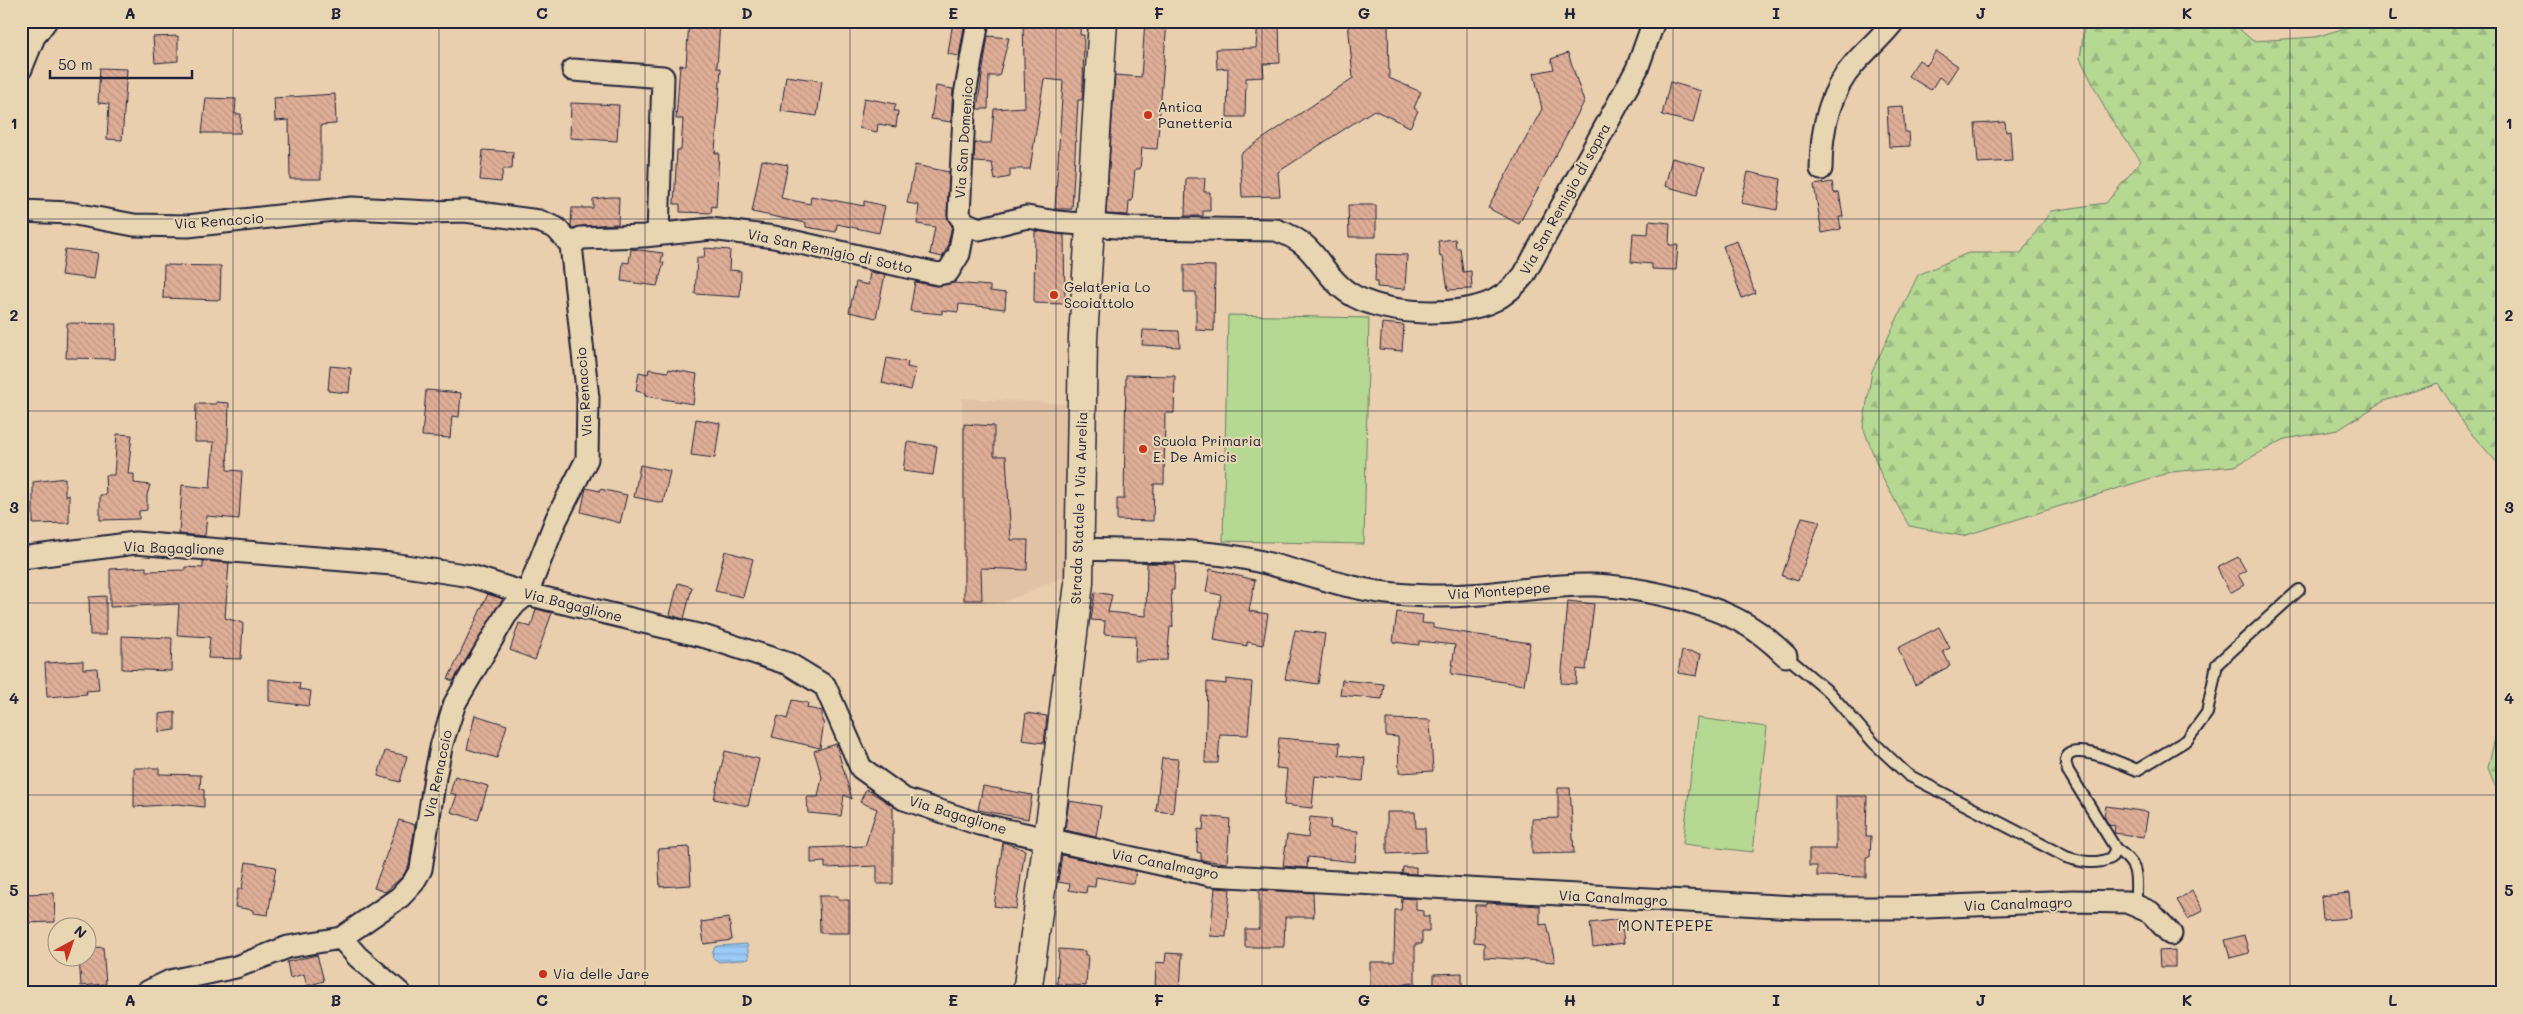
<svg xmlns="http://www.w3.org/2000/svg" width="2523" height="1014" font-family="Mali,sans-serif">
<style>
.built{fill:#e2c2a5}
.forest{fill:url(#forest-firs);stroke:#6c7d67}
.green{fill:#b5d893;stroke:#6c7d67}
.water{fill:url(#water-rules);stroke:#6987ab}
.building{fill:url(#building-back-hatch);stroke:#22223b}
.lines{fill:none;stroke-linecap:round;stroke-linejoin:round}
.service-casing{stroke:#22223b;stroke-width:14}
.minor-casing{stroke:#22223b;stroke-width:25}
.primary-casing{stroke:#22223b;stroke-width:31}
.service{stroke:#e8d5b2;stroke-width:10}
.minor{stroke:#e8d5b2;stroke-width:21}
.primary{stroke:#e8d5b2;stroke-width:28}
.grid{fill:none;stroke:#22223b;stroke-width:1;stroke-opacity:0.55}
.poi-dot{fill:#c8321e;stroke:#e8d5b2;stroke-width:2}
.labels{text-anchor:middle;stroke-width:4;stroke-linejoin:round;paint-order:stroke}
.poi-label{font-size:14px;fill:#22223b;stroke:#e8d5b2;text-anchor:start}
.street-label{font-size:14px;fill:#22223b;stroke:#e8d5b2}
.neighbourhood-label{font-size:15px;letter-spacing:1px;fill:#22223b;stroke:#e8d5b2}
.neatline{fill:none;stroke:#22223b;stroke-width:2}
.grid-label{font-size:16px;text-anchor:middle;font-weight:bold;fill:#22223b}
</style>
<defs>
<pattern id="forest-firs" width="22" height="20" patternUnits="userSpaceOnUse" patternTransform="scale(1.25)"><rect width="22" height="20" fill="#b5d893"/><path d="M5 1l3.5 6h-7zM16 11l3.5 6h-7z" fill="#9bb980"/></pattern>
<pattern id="water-rules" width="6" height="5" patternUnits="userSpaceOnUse" patternTransform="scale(1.25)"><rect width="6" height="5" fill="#99cbf6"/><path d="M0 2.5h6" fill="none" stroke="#84aed4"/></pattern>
<pattern id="building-back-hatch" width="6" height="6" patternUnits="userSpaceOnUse" patternTransform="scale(1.25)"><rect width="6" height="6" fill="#dfae97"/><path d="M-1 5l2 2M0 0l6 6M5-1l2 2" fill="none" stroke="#bf9583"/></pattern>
</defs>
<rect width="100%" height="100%" fill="#e9cfae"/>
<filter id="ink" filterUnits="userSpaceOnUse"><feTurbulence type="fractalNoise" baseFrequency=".02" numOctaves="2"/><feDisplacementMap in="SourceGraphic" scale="10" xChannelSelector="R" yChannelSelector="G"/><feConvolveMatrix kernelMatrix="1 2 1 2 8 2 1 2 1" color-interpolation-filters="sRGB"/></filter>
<g filter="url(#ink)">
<path class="built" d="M962 398 1069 404 1064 577 1002 603H963Z"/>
<path class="forest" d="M2085 21H2230L2253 41 2316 37 2367 21H2502V468L2468 430 2438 383 2384 401 2338 430 2285 439 2235 466 2171 472 1963 536 1909 526 1882 477 1863 427 1872 371 1918 275 1968 253H2021L2051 211 2106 203 2141 161 2108 115 2080 58Z
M2502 708V803L2488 768Z"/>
<path class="green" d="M1228 315 1369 318 1364 544 1223 541Z
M1697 718 1767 727 1753 852 1683 844Z"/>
<path class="water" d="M747 944 749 959 719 962 712 957 714 948 718 946Z"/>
<path class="building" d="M689 21H720L717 68H721L715 153H719L716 207 712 206 711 213 680 212V204H674L677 150H681L683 119H676L680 65 686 66Z
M953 21H965L959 56 948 54Z
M1023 21H1081L1080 35H1084L1083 87 1082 100H1078L1072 209H1055L1063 81 1044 79 1030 169H1010V177L995 180 992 163 974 162 975 143H991L994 109 1025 107Z
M1145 21H1167L1157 149 1142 148 1140 169H1135L1132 201H1129L1128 215 1106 214 1115 75 1141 77Z
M1258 21H1279L1280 63 1263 64 1264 77 1246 78 1245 117H1227L1228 68 1217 69 1216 49 1256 48Z
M1348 21H1388L1389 78 1421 92 1414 108 1418 111 1410 127 1374 110 1278 172 1280 196 1242 197 1240 154 1353 78Z
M178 36V61L155 63 153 37Z
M988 36 1009 38 999 76H989L988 109H977Z
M1936 51 1958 66 1947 83 1939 77 1931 90 1908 76 1919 60 1927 65Z
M1568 53 1584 102 1519 224 1488 208 1542 109 1534 73 1554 69 1551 59Z
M100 68 127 69 122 140 107 139 109 104 98 103Z
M786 76 822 81 817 116 781 111Z
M1670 82 1701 91 1693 123 1662 115Z
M936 86 953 89 951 122 931 119Z
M335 94 336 124 321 125V179H290L289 120 275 121 274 98Z
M206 98 236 99 235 114H241L240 133H202Z
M864 98 896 104 894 111H898L896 127 878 124 877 132 859 128Z
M571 103 619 105 617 141 570 138Z
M1903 106 1905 132H1909L1910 146 1889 147 1887 107Z
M2005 122 2006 132 2010 131 2012 161 1978 163 1975 124Z
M483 150 513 152 512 169H503L501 182 480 180Z
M1672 158 1705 167 1697 195 1665 186Z
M762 160 788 165 781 198 810 204 811 196 864 206V201L885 206 879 233 837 224 836 232 806 227V223L752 212Z
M915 165 949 172 947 214 952 226 947 248 942 257 930 254 935 227 917 224 919 205 907 203Z
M1748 172 1781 179 1777 210 1741 203Z
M1186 178H1205L1204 192H1210V211H1203V216H1185Z
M1832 182 1834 193 1839 192 1843 217H1839L1841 229 1822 233 1814 185Z
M610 197H619L618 224 581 226 573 228 571 226 572 208H593V199Z
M1348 205H1376V237H1349Z
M1649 221 1670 223 1669 245H1678L1676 270 1652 269V264L1631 262 1633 233 1648 234Z
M1035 231 1064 235 1065 304 1034 303Z
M1455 239 1456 248H1460L1463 272 1471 271 1472 289 1448 290 1443 257H1440L1438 241Z
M1737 241 1755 293 1742 298 1723 246Z
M705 248 730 250 729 270 741 271 740 297 695 294 697 258H704Z
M65 249 98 253 94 279 61 275Z
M631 249 663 253 661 262 664 263 657 286 621 281 623 262 629 263Z
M1376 254 1407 255 1405 289 1377 287V282H1375Z
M164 265 221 266 220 300 163 298Z
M1184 265 1215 266 1214 331 1196 330V292H1184Z
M870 272 885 275 876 318 849 312 856 282 868 285Z
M915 282 936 286 954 283 990 286V291L1006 293 1005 309 959 304 958 312 942 310V314L910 311Z
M67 323 116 324 115 359 66 358Z
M1382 323 1404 325 1402 351 1380 349Z
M1143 330 1179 331 1180 347 1142 345Z
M887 358 908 362 907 367 916 369 911 390 882 383Z
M330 366 351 368 349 393 328 391Z
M649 369 668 372 669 369 697 374 693 404 645 396V393L636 391 639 372 648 374Z
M1126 375 1175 376 1174 413H1165L1164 484H1154L1153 521 1117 520V499H1124Z
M426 390 461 393 459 417 452 416 450 438 422 436Z
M216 402 229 403 227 470 242 471 239 519 207 516 205 536 179 534 182 485 210 488 214 442H195L196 404H216Z
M696 419 720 423 715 458 691 455Z
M964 424 994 426V456H1006L1011 540H1028L1027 570 981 568 982 600H964Z
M117 434 132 435 128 474H134V483L150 485 147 495V510L139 511V519L100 520V495H106L105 475H114Z
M907 442 937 446 933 475 903 471Z
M640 465 670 471 663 503 634 497Z
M65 478V496L69 495V523L33 524V482Z
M586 488 600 491V489L627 495 620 523 581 512Z
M1802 517 1820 521 1798 581 1782 576Z
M725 551 753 559 743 597 715 591Z
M2238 557 2246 571 2238 575 2244 585 2230 593 2217 568Z
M203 561 229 563 225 618 243 623 241 659 208 658 210 637 177 635 179 604 110 607V569L146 567V571L185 570V567L203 568Z
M1147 563 1175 564 1174 590H1171L1173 627H1170L1167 660 1135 661 1136 636 1104 634 1105 621 1091 620 1095 592 1112 595 1108 612 1146 616Z
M1210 569 1255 580 1249 611 1268 614 1263 645 1247 642V646L1214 640 1221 595 1206 592Z
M678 583 692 587 684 619 670 615Z
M488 594 503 599 453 681 448 679Z
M106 596V635H90L89 597Z
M1568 601 1594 604 1586 670 1577 669 1576 684 1561 683Z
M536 609 552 613 535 660 510 650 519 623 531 627Z
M1397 612 1423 615 1422 623 1433 624V628L1530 643 1524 685 1451 674 1455 645 1419 641V645L1393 642Z
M1939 627 1950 648 1943 651 1950 666 1915 685 1898 648Z
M1295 630 1325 634 1318 684 1285 679Z
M122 636 172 638 171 671 122 669Z
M1682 651 1701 654 1697 676 1678 673Z
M83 661V669L97 668 99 690 86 691 87 694 47 697 45 663Z
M269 679 300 683 299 689 311 691 309 706 269 701Z
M1226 679 1252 682 1248 735 1220 734 1218 763H1205L1207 682 1226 684Z
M1342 680 1384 684 1382 699 1340 695Z
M792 700 808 703 807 708 822 711V722H824L820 748 772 737 778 716 787 719Z
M175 712V730L159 732V714Z
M1026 713 1047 716 1044 743 1022 740Z
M475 715 507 725 497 758 467 749Z
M1386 719 1430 720 1433 771 1399 773 1398 737 1386 736Z
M1279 738 1340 743 1339 755 1365 758 1363 781 1315 776 1312 808 1284 805 1287 769 1276 768Z
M836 744 852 799 844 795 841 816 808 813 807 797H818L822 777 814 751Z
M385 751 407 756 400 782 378 776Z
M725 751 759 759 748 806 714 799Z
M1162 758 1178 759 1173 813 1156 811Z
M134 768H159V774L201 775 200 789 204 790V807L178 804 134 807Z
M455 776 488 786 478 820 451 812 457 795 450 793Z
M983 786 1032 795 1028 819 978 810Z
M1558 788H1570L1574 853 1532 854V819L1558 818Z
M866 789 893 806V884H877V866L825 868V862L811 863V848L865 846 877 809 860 802Z
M1836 796H1867L1866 836H1871L1870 857H1866V877L1817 876V866H1809V849H1836Z
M1069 801 1101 806 1096 837 1065 830Z
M2106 806 2148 812 2144 837 2114 833 2115 826 2109 825 2104 816Z
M1387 812H1415L1416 828H1425L1426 852 1387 854Z
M1204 816 1230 819 1227 863 1201 860V853L1197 852 1198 829 1203 830Z
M1310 817 1331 819 1330 828 1358 831 1355 862 1308 857 1307 868 1283 866 1287 835 1308 838Z
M399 820 415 825 409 865 403 876 385 892 374 888Z
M1003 842 1025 850 1016 909 994 906Z
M689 847 691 885 660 887 658 849Z
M1062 855 1136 871 1134 884 1096 877 1095 887 1087 886 1086 893 1069 890 1070 884 1058 882Z
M246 862 276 867 268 915 253 913V910L235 907 238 889H242Z
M1403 867H1416V874L1402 873Z
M1215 888 1230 889 1226 937 1210 936Z
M1259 890 1313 893 1314 917H1285L1284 947H1245V929H1259Z
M2192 891 2203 910 2188 919 2177 900Z
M54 893 55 922 24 923 23 894Z
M2349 893 2351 918 2323 920 2321 896Z
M819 896H838V900H849V933H820Z
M1402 898 1416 899V910L1423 911V916H1429V932H1422V944H1415V983L1396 985V990H1370V962H1394L1395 910H1401Z
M1486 903 1540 906V925L1547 924 1555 962 1484 957V943L1474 942 1475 905H1486Z
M729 918 732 940 704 944 701 922Z
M1621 919 1624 943 1593 947 1590 923Z
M2244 935 2249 953 2230 958 2225 940Z
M103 947 106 984 81 986 79 956H88V948Z
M1059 949 1085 951V955H1088L1086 986 1057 984Z
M2175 950V967H2160L2159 951Z
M1166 953 1182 954 1180 993H1155L1156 962 1165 963Z
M317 955 324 981 307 986 304 974 290 978 287 962Z
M1462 973V993H1434V974Z"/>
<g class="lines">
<g class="service-casing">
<path id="service" d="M1786 656 1830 693 1874 743 1908 775 2066 857C2082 862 2096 865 2111 858L2116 849 2068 771C2067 768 2065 763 2066 760 2070 739 2125 765 2137 770L2187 740 2207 713 2217 664 2299 590
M2116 849C2142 867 2135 877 2136 904"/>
</g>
<g class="minor-casing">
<path id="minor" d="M21 69 34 37 46 21
M573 70 663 77 658 234
M1821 169C1821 132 1828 93 1854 64 1867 49 1882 37 1894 21
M21 211 70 213 134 225 188 226 352 208 430 212 465 211 539 221 556 228 571 245 588 398 587 459 556 520 527 594 516 603 506 615 455 703 442 743 435 777 421 869 413 883 400 897 341 938 288 947 236 967 170 981 145 993
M965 223 979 229 1027 217 1057 222 1129 228 1276 230C1316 244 1314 262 1341 287 1372 316 1458 319 1495 300 1506 294 1516 285 1524 275L1637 69 1654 21
M965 223 959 215 965 95 978 21
M571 245 581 238 644 236 711 229 774 237 938 274 948 272 959 254 965 223
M1080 549C1136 551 1197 548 1253 560 1300 570 1347 590 1396 594 1419 596 1444 597 1468 595 1509 593 1550 584 1592 585 1632 586 1702 601 1738 620 1756 629 1772 642 1786 656
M21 558 135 543 392 564 471 576 527 594 706 637 789 664 825 686 861 768 904 799 979 824 1210 875 1814 908H1903L2073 901 2127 902 2150 912 2171 934
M341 938 358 957 400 993"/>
</g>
<g class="primary-casing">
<path id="primary" d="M1027 993 1053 802 1079 583 1083 338 1103 21"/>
</g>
<use href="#service" class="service"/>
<use href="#minor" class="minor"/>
<use href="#primary" class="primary"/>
</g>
</g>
<path class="grid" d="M233 21V993M439 21V993M645 21V993M850 21V993M1056 21V993M1262 21V993M1467 21V993M1673 21V993M1879 21V993M2084 21V993M2290 21V993M21 219H2502M21 411H2502M21 603H2502M21 795H2502"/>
<g class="poi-dot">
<circle cx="1148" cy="115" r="5"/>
<circle cx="1054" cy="295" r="5"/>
<circle cx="1143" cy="449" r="5"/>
<circle cx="543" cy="974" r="5"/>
</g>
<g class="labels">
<g class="poi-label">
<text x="1158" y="112">Antica<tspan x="1158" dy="16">Panetteria</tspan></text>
<text x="1064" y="292">Gelateria Lo<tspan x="1064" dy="16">Scoiattolo</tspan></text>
<text x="1153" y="446">Scuola Primaria<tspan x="1153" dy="16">E. De Amicis</tspan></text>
<text x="553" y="979">Via delle Jare</text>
</g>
<g class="street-label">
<text transform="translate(964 138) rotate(-86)" y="5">Via San Domenico</text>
<text transform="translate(1565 199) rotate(-61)" y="5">Via San Remigio di sopra</text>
<text transform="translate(219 221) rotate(-4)" y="5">Via Renaccio</text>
<text transform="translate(830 251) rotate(12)" y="5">Via San Remigio di Sotto</text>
<text transform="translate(584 392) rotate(-94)" y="5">Via Renaccio</text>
<text transform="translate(1079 508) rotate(-88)" y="5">Strada Statale 1 Via Aurelia</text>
<text transform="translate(174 548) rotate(2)" y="5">Via Bagaglione</text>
<text transform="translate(1499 591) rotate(-4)" y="5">Via Montepepe</text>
<text transform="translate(573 605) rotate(14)" y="5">Via Bagaglione</text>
<text transform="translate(438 774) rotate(-78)" y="5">Via Renaccio</text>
<text transform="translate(958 815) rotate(17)" y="5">Via Bagaglione</text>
<text transform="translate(1165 864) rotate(11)" y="5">Via Canalmagro</text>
<text transform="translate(1613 898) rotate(3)" y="5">Via Canalmagro</text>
<text transform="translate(2018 904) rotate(-2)" y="5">Via Canalmagro</text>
</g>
<g class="neighbourhood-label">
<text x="1666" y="931">MONTEPEPE</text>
</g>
</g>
<rect width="2523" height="1014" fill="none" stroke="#e8d5b2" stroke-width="55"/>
<g transform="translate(72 942) rotate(40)"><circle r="24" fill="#e8d5b2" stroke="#998d82"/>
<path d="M0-4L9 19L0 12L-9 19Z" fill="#c8321e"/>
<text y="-8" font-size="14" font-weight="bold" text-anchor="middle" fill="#22223b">N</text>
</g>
<path d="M50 70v8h142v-8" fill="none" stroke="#22223b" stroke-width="2.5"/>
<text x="58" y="70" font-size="15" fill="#22223b" stroke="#e8d5b2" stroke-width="4" paint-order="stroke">50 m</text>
<rect x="28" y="28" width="2468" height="958" class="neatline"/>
<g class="grid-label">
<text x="130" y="19">A</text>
<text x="336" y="19">B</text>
<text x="542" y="19">C</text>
<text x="747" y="19">D</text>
<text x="953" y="19">E</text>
<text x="1159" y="19">F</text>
<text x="1364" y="19">G</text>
<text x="1570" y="19">H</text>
<text x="1776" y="19">I</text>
<text x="1981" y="19">J</text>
<text x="2187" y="19">K</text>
<text x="2393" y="19">L</text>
<text x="14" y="129">1</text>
<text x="2509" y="129">1</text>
<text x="14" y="321">2</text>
<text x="2509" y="321">2</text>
<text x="14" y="513">3</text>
<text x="2509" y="513">3</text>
<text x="14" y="704">4</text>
<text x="2509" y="704">4</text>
<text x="14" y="896">5</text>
<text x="2509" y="896">5</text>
<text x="130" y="1006">A</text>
<text x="336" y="1006">B</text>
<text x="542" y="1006">C</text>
<text x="747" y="1006">D</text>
<text x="953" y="1006">E</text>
<text x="1159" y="1006">F</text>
<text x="1364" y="1006">G</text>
<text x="1570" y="1006">H</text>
<text x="1776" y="1006">I</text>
<text x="1981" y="1006">J</text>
<text x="2187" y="1006">K</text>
<text x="2393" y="1006">L</text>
</g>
</svg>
